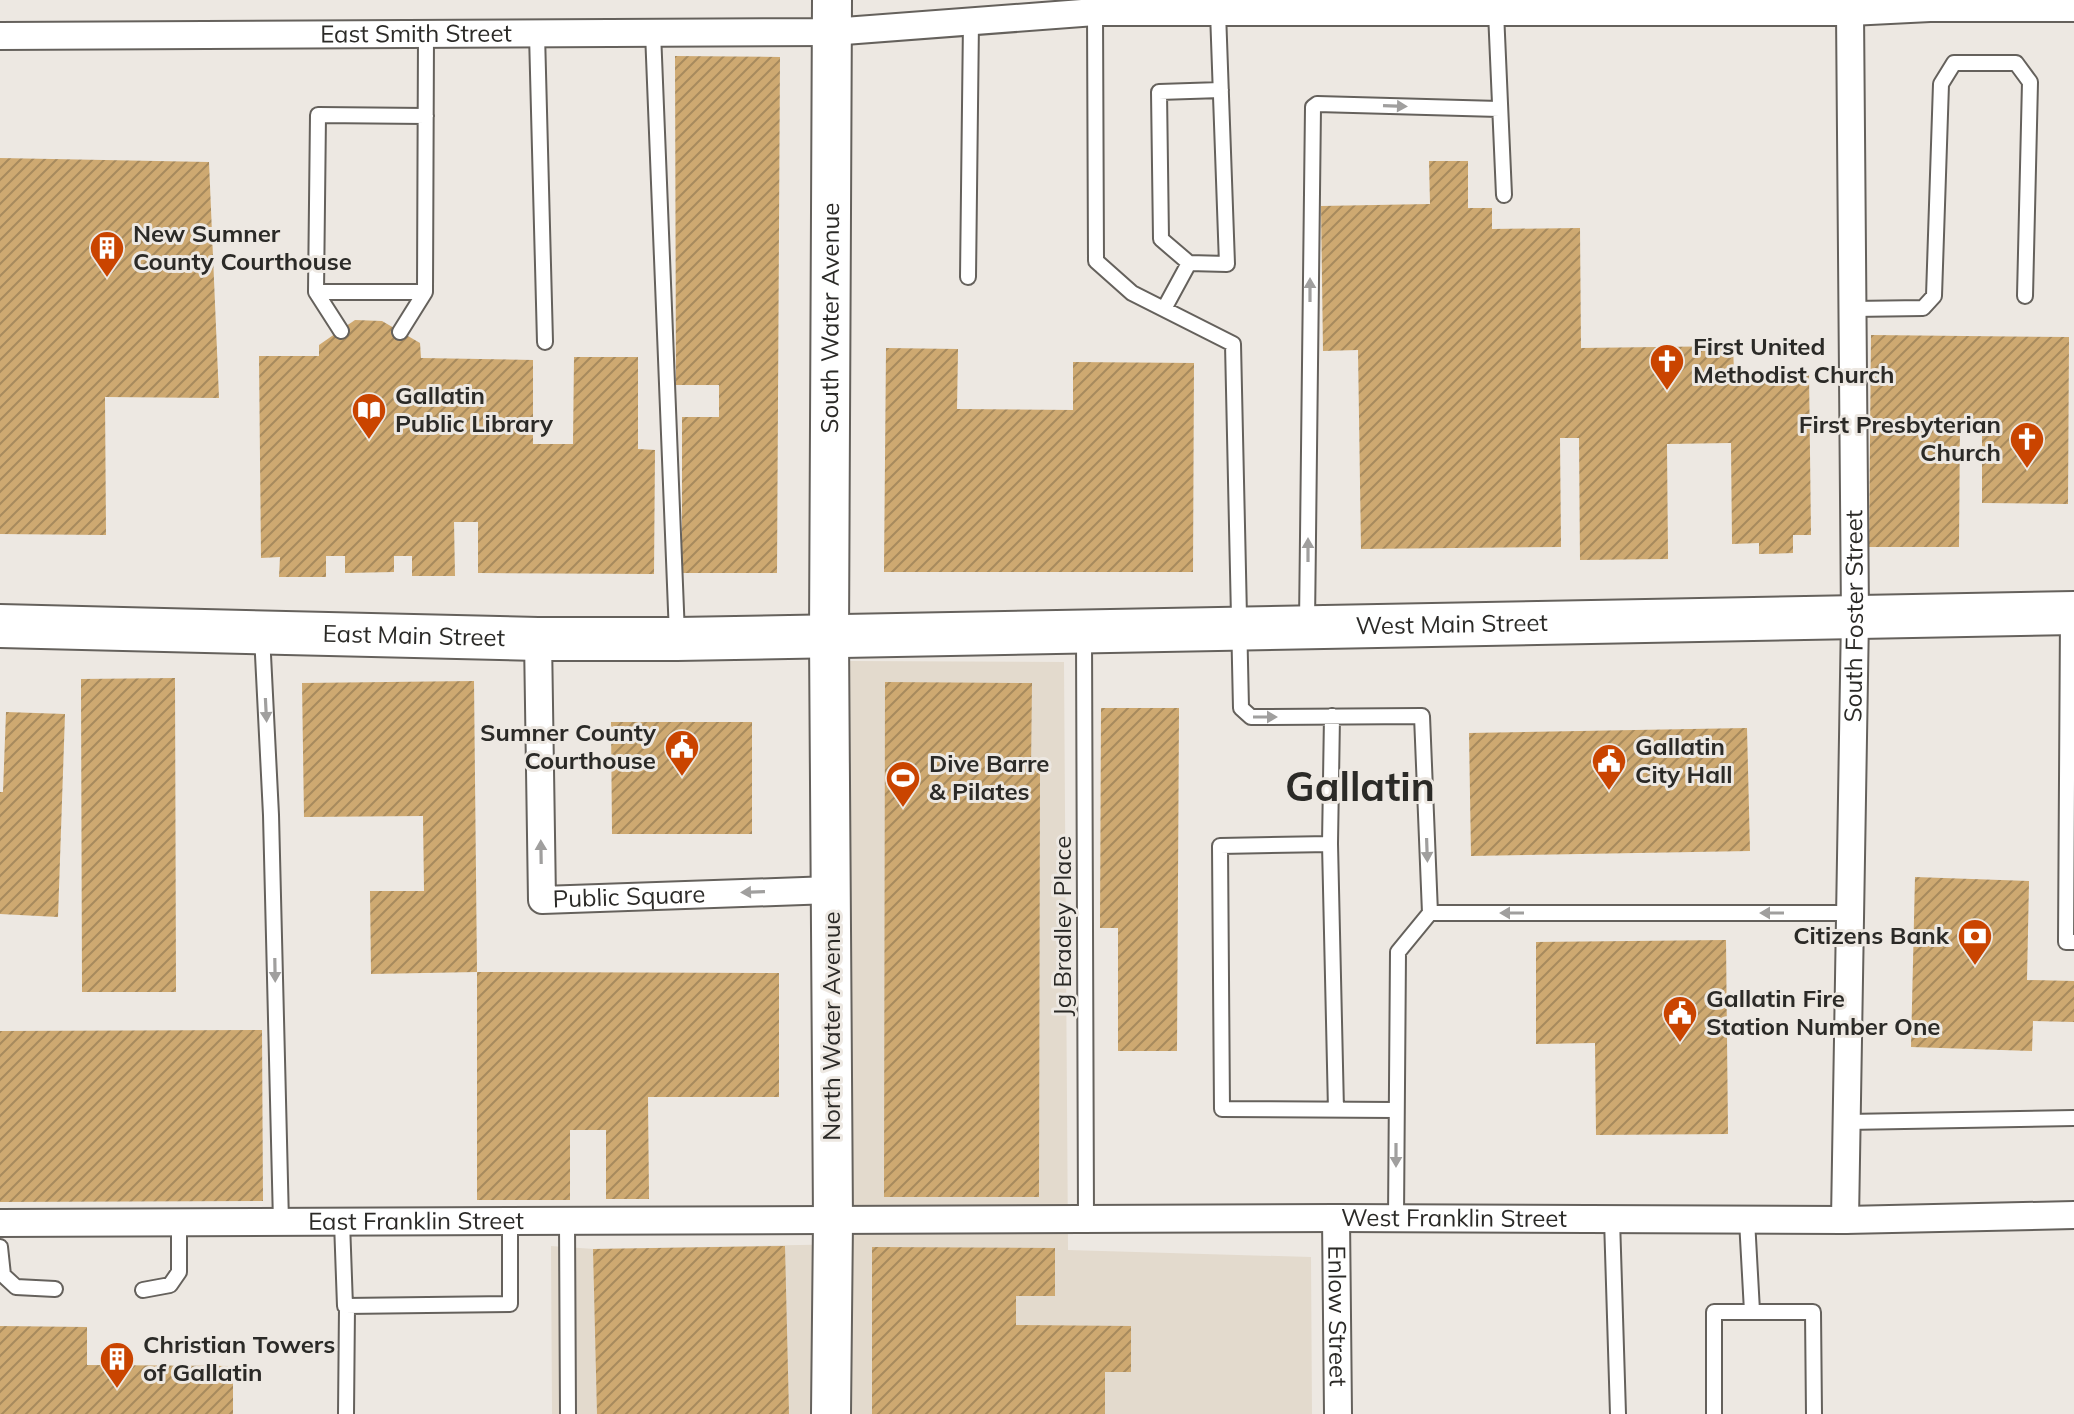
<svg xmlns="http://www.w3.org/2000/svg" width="2074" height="1414" font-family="Mulish,sans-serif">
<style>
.built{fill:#e3dacd}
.building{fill:url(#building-hatch)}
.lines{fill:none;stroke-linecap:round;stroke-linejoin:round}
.lane-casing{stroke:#65615c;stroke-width:18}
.street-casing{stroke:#65615c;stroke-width:30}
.secondary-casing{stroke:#65615c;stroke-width:42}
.primary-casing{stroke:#65615c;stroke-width:46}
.lane{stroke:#fff;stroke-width:14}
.street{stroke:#fff;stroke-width:26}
.secondary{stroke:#fff;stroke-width:38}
.primary{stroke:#fff;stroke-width:42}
.oneway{fill:#a09f9e}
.labels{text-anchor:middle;stroke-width:6;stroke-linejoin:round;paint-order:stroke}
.street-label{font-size:24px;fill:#2b2a27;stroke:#ede8e2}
.poi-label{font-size:24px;font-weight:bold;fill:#2b2a27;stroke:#ede8e2;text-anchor:start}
.town-label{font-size:40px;font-weight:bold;fill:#2b2a27;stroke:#ede8e2}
</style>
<defs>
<pattern id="building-hatch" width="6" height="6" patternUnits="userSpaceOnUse" patternTransform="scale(2)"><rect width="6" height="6" fill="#cea971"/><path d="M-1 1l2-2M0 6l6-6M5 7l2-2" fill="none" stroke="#a78a5d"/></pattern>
</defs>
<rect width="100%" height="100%" fill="#ede8e2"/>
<path class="built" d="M848 661 1064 662 1068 1250 1311 1257 1312 1414H552L551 1246 594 1249 850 1244Z"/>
<path class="building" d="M675 56 780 57 777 573H682V417H719V385H676Z
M0 158 209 162 219 398 105 397 106 535 0 534Z
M1429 161H1468V208H1492V229L1580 228 1581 348 1733 346 1734 372 1809 371 1811 535H1793V553L1759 554V543L1732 544 1731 443 1667 444 1668 559 1580 560 1579 438H1560L1561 547 1361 549 1358 350 1323 351 1321 206 1430 204Z
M355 320 382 321 420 343 421 358 533 360V444H573L574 357H638V449L655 450 654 574 478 573V522H454L455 576H412V556H394V572L345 573V556H326V577H279L280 557 261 558 259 356H319V345Z
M1871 335 2069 337 2068 504 1982 503V419H1960L1959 547H1869Z
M886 348 958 349 957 409 1073 410V362L1194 363 1193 572H884Z
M175 678 176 992H82L81 679Z
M474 681 477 972 371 974 370 891H424L423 816 304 817 302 683Z
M885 682 1032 683 1031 769H1040L1039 1197H884Z
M1101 708H1179L1177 1051H1118V928H1100Z
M6 712 65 714 58 917 0 914V792H3Z
M611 722H752V834H612Z
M1747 728 1750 851 1471 856 1469 733Z
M1915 877 2029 881 2027 980 2074 981V1022L2033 1021 2032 1051 1911 1047Z
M1726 940 1728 1134 1596 1135 1595 1043 1536 1044V942Z
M477 972 779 973V1097H648L649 1199H606V1130H570V1200H477Z
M262 1030 263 1201 0 1202V1031Z
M785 1246 789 1414H597L593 1249Z
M872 1247 1055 1248V1296H1016V1325L1131 1326V1372H1105V1414H872Z
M0 1326 87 1327V1365L233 1366V1414H0Z"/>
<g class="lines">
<g class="lane-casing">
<path id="lane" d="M1095 12 1096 261 1132 293 1233 344 1241 708 1251 717 1422 716 1430 913 1398 952 1396 1218
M1496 12 1504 195
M653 32 677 635
M537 34 545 342
M426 116 318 115 316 292H425L426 34
M1189 263 1161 239 1159 92 1221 90
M968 277 971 21
M316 292 341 331
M1164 309 1189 263 1227 264 1218 12
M1852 309 1923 308 1934 296 1941 84 1954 63H2016L2030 82 2025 296
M400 332 425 292
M2068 617 2066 942H2074
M1307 623 1313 107 1317 104 1499 109
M262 635 271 815 281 1222
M1084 635 1086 1219
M1332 716 1330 844 1336 1110
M1330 844 1220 846 1222 1109 1396 1110
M1430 913H1850
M1847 1122 2074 1118
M1612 1219 1618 1414
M1747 1220 1752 1311
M342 1222 345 1306 510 1304V1221
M567 1222 568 1414
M0 1247 3 1275 16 1287 55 1289
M143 1290 170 1285 179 1272V1223
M346 1414 347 1306
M1714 1414V1312H1813L1814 1414"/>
</g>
<g class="street-casing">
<g id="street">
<path id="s1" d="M0 36 831 32 1095 12H1850L1930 8H2074"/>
<path id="s2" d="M538 639 542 900 831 890"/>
<path id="s3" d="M1336 1218 1338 1414"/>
<path id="s4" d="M1845 1220 1855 617 1850 12"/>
<path id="s5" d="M0 1223 1336 1218 1845 1220 2074 1215"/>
</g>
</g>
<g class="secondary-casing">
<g id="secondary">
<path id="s6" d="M831 1414 833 1221 829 637 832 0"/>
</g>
</g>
<g class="primary-casing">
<g id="primary">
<path id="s7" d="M0 626 538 639H677L2074 613"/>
</g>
</g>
<use href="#lane" class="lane"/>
<use href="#street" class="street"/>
<use href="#secondary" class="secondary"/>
<use href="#primary" class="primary"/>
</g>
<defs><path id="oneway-solid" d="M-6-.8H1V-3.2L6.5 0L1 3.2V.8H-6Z" transform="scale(2)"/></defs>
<g class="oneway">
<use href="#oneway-solid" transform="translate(1395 106) rotate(2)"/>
<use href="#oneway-solid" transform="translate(1310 290) rotate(-90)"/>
<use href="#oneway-solid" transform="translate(1308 550) rotate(-90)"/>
<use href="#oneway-solid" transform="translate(266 710) rotate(87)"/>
<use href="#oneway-solid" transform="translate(1265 717)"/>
<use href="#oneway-solid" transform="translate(1427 850) rotate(88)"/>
<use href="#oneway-solid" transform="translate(541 852) rotate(-91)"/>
<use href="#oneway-solid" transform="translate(753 892) rotate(178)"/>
<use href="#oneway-solid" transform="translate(1512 913) rotate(180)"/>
<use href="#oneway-solid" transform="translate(1772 913) rotate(180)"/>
<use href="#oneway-solid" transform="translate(275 970) rotate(89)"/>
<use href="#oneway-solid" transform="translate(1396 1155) rotate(90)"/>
</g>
<defs>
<g id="building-pin" transform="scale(1.8)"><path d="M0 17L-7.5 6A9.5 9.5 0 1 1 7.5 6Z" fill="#ca4400" stroke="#ede8e2"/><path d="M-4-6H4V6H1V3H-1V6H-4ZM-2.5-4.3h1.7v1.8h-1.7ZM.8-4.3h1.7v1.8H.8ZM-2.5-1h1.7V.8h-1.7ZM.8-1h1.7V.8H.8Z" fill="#fff"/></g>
<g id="church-pin" transform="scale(1.8)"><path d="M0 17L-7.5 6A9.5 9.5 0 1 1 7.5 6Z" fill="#ca4400" stroke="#ede8e2"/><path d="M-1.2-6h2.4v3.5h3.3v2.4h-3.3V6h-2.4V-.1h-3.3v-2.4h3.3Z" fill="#fff"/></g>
<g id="library-pin" transform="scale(1.8)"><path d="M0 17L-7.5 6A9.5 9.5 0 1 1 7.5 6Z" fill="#ca4400" stroke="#ede8e2"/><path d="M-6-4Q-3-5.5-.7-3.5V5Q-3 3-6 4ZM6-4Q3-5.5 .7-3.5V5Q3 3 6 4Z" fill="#fff"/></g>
<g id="civic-pin" transform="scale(1.8)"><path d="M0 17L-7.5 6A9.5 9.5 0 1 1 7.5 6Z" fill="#ca4400" stroke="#ede8e2"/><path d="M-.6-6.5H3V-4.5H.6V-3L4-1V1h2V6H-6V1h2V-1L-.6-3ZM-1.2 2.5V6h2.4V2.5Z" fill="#fff"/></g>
<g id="stadium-pin" transform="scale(1.8)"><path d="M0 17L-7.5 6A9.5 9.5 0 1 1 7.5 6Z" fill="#ca4400" stroke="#ede8e2"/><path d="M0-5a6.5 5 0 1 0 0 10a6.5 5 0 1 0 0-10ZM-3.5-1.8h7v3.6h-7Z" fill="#fff"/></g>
<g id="bank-pin" transform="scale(1.8)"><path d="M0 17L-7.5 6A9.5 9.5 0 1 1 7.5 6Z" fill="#ca4400" stroke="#ede8e2"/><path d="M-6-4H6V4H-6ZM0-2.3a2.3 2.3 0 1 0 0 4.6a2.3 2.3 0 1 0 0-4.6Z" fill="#fff"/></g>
</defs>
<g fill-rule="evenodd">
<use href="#building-pin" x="107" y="248"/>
<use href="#church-pin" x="1667" y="361"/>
<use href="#library-pin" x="369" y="410"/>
<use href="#church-pin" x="2027" y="439"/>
<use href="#civic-pin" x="682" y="747"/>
<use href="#civic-pin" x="1609" y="761"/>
<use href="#stadium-pin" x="903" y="778"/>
<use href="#bank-pin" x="1975" y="936"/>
<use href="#civic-pin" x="1680" y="1013"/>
<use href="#building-pin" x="117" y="1359"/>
</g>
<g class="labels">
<g class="street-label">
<text dy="8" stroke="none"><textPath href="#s1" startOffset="416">East Smith Street</textPath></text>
<text dy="8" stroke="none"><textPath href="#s6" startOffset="1096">South Water Avenue</textPath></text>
<text dy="8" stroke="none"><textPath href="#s4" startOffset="604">South Foster Street</textPath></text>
<text dy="8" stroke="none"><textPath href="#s7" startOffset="1452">West Main Street</textPath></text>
<text dy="8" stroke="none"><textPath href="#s7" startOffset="414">East Main Street</textPath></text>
<text dy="8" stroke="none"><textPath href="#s2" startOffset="348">Public Square</textPath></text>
<text transform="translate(1063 926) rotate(-90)" y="8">Jg Bradley Place</text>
<text transform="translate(832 1026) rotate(-90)" y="8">North Water Avenue</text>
<text dy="8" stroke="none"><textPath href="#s5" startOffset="1454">West Franklin Street</textPath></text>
<text dy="8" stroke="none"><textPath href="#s5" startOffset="416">East Franklin Street</textPath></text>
<text dy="8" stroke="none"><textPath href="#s3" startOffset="98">Enlow Street</textPath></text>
</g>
<g class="poi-label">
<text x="133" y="242">New Sumner<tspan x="133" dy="28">County Courthouse</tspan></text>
<text x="1693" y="355">First United<tspan x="1693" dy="28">Methodist Church</tspan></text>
<text x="395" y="404">Gallatin<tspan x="395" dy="28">Public Library</tspan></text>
<text x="2001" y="433" text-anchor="end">First Presbyterian<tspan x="2001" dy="28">Church</tspan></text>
<text x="656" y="741" text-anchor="end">Sumner County<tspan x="656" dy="28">Courthouse</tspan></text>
<text x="1635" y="755">Gallatin<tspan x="1635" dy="28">City Hall</tspan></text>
<text x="929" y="772">Dive Barre<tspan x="929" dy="28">&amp; Pilates</tspan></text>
<text x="1949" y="944" text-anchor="end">Citizens Bank</text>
<text x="1706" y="1007">Gallatin Fire<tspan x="1706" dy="28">Station Number One</tspan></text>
<text x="143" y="1353">Christian Towers<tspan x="143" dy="28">of Gallatin</tspan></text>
</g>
<g class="town-label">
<text x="1360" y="801">Gallatin</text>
</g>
</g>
</svg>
